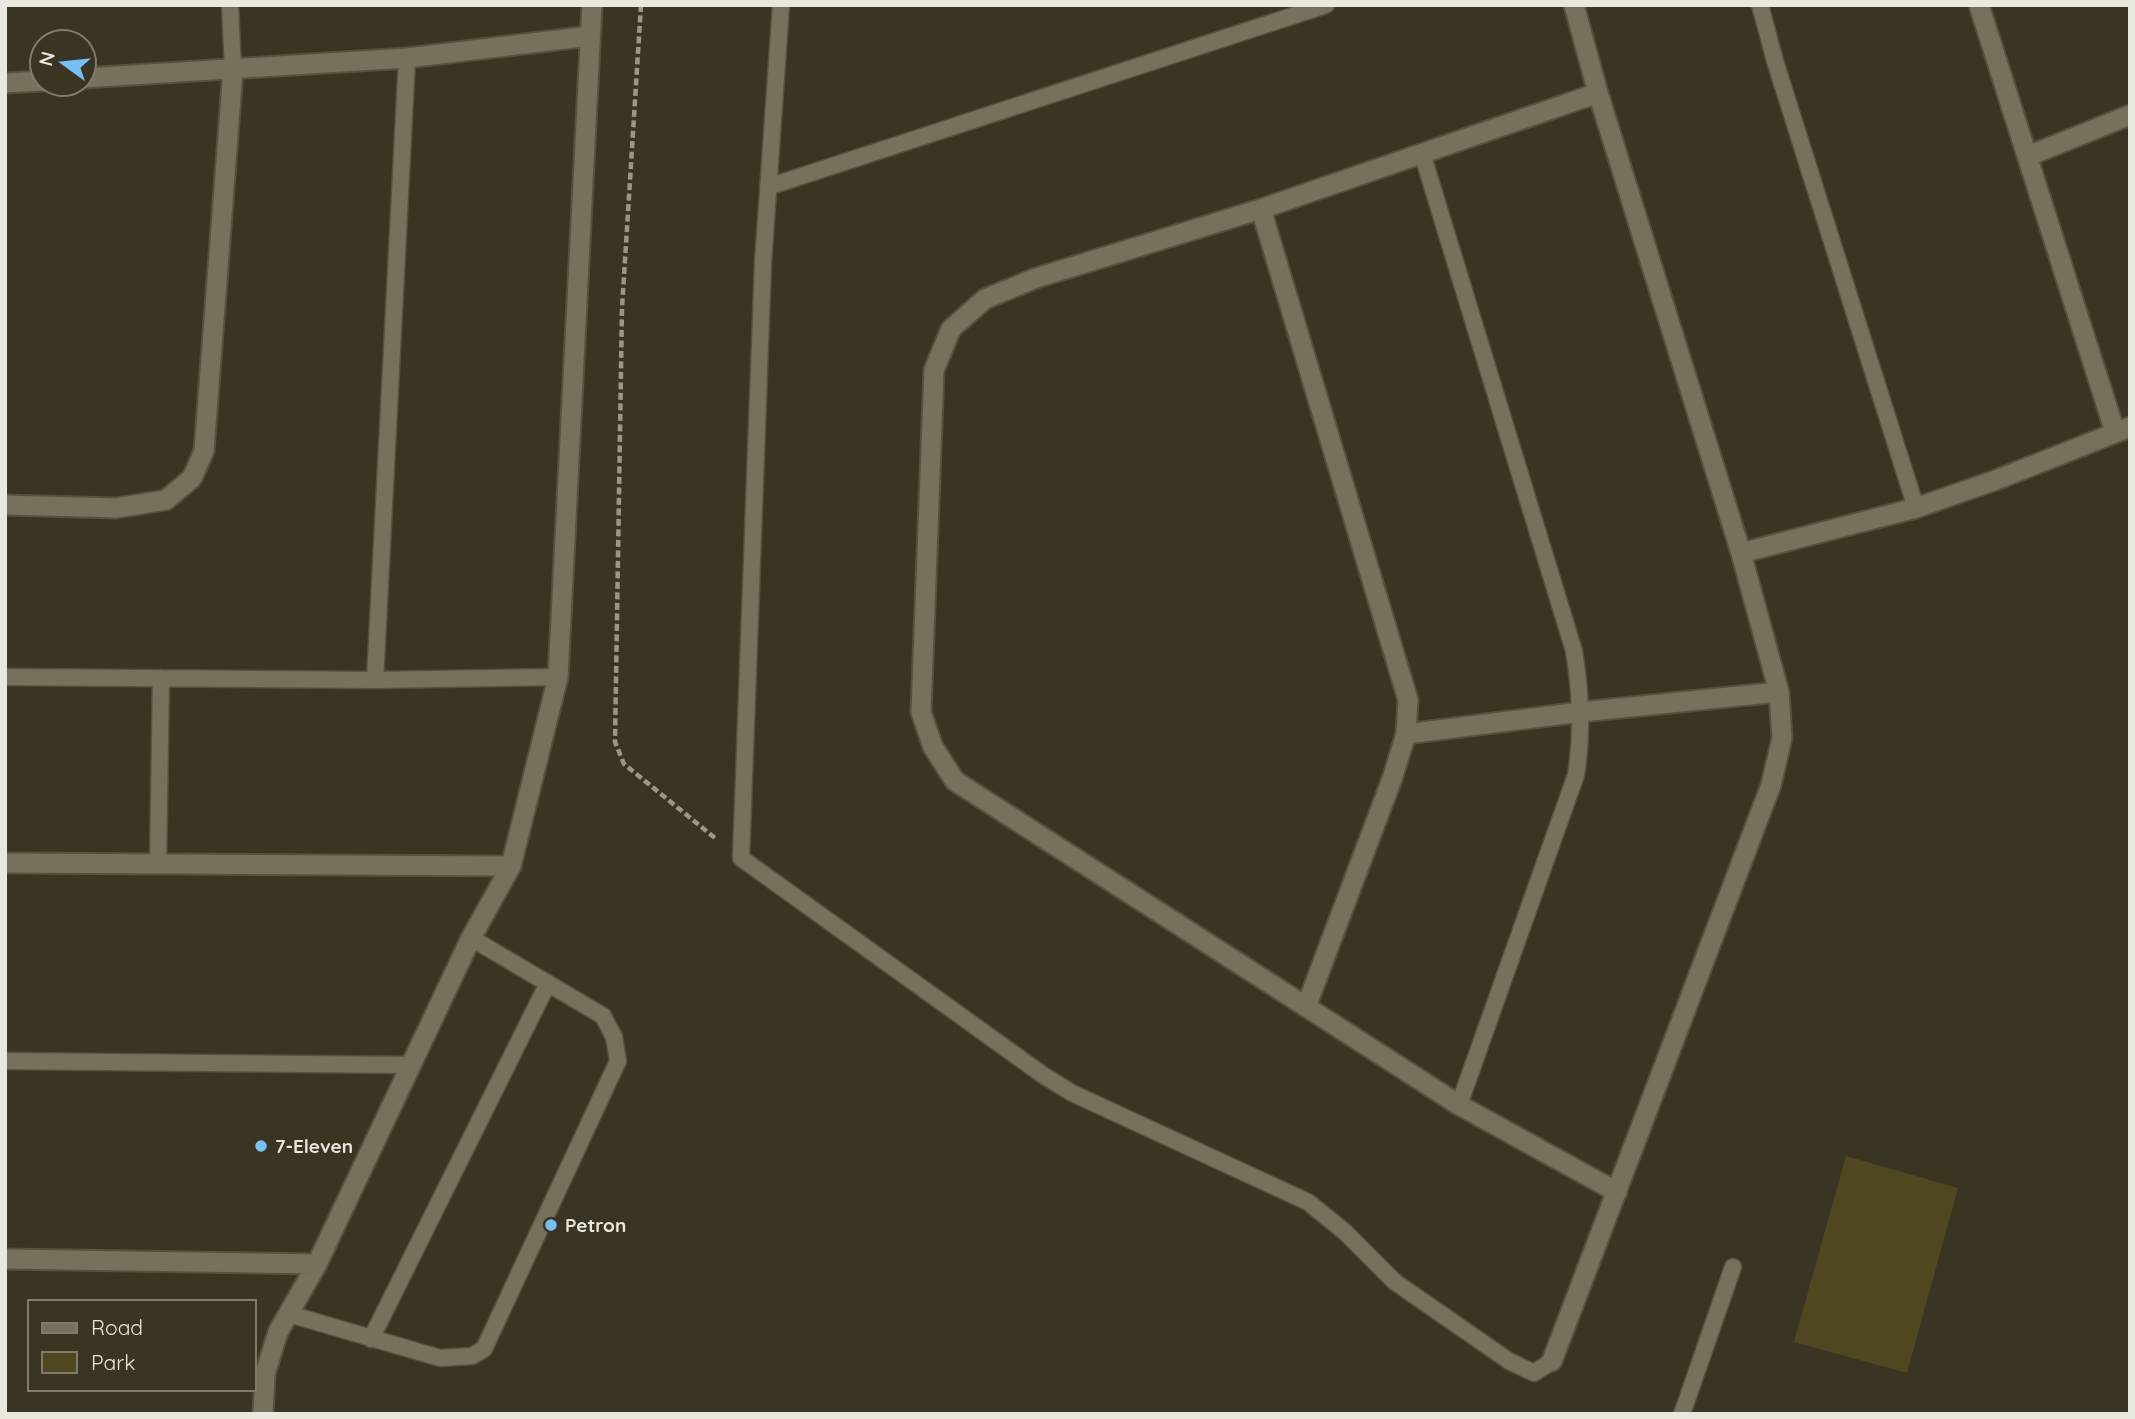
<svg xmlns="http://www.w3.org/2000/svg" width="2135" height="1419" font-family="Quicksand,sans-serif">
<style>
.green{fill:#504720}
.lines{fill:none;stroke-linecap:round;stroke-linejoin:round}
.service-casing{stroke:#555141;stroke-width:19}
.minor-casing{stroke:#555141;stroke-width:23}
.path{stroke:#9b9788;stroke-width:4.5;stroke-dasharray:7 3.5;stroke-linecap:butt}
.service{stroke:#76715c;stroke-width:16}
.minor{stroke:#76715c;stroke-width:19}
.poi-dot{fill:#76c0f7;stroke:#3a3522;stroke-width:2.5}
.labels{text-anchor:middle;stroke-width:7;stroke-linejoin:round;paint-order:stroke}
.poi-label{font-size:19px;font-weight:bold;fill:#eae7dc;stroke:#3a3522;text-anchor:start}
</style>
<rect width="100%" height="100%" fill="#3a3522"/>
<path class="green" d="M1846 1156 1958 1188 1907 1373 1794 1342Z"/>
<g class="lines">
<g class="service-casing">
<path id="service" d="M230 5 233 70
M781 5 763 263 741 858 1043 1075 1072 1093 1308 1202 1345 1232 1395 1282 1509 1361 1534 1373 1552 1361
M1760 5 1775 61 1916 508
M1422 153 1574 651C1581 693 1583 732 1576 775L1459 1105
M768 187 1326 5
M5 677 375 680 558 677
M375 680 407 58
M158 864 161 678
M5 1061 410 1065
M289 1314 440 1358 472 1356 484 1349 618 1061 614 1037 603 1016 471 938
M371 1339 548 983
M1682 1414 1733 1267"/>
</g>
<g class="minor-casing">
<path id="minor" d="M1979 5 2115 432
M84 78 407 58 590 36
M5 83 42 81
M1598 93 1261 209 1036 278 985 299 951 329 934 370 921 712 933 747 955 781 1459 1105 1617 1192
M2028 156 2130 115
M1261 209 1408 700 1406 734 1392 779 1306 1007
M5 505 116 508 166 500 192 478 204 451 233 70
M1741 553 1916 508 1996 480 2130 427
M1406 734 1581 712 1779 692
M5 863 511 866
M5 1259 317 1264
M1552 1361 1771 785 1782 738 1779 692 1741 553 1598 93 1574 5
M263 1414 265 1374 278 1332 317 1264 471 938 511 866 558 677 592 5"/>
</g>
<path class="path" d="M641 5 622 308 615 742 624 764 715 838"/>
<use href="#service" class="service"/>
<use href="#minor" class="minor"/>
</g>
<g class="poi-dot">
<circle cx="261" cy="1146" r="7"/>
<circle cx="551" cy="1225" r="7"/>
</g>
<g class="labels">
<g class="poi-label">
<text x="275" y="1153">7-Eleven</text>
<text x="565" y="1232">Petron</text>
</g>
</g>
<rect width="2135" height="1419" fill="none" stroke="#eae7dc" stroke-width="14"/>
<rect x="28" y="1300" width="228" height="91" fill="#3a3522" stroke="#807c6c" stroke-width="2"/>
<rect x="42" y="1323" width="35" height="10" fill="#76715c" stroke="#807c6c" stroke-width="2"/>
<text x="91" y="1335" font-size="21" fill="#eae7dc">Road</text>
<rect x="42" y="1352" width="35" height="21" fill="#504720" stroke="#807c6c" stroke-width="2"/>
<text x="91" y="1370" font-size="21" fill="#eae7dc">Park</text>
<g transform="translate(63 63) rotate(285)"><circle r="33" fill="#3a3522" stroke="#807c6c" stroke-width="2"/>
<path d="M0-5L12 26L0 18L-12 26Z" fill="#76c0f7"/>
<text y="-10" font-size="19" font-weight="bold" text-anchor="middle" fill="#eae7dc">N</text>
</g>
</svg>
